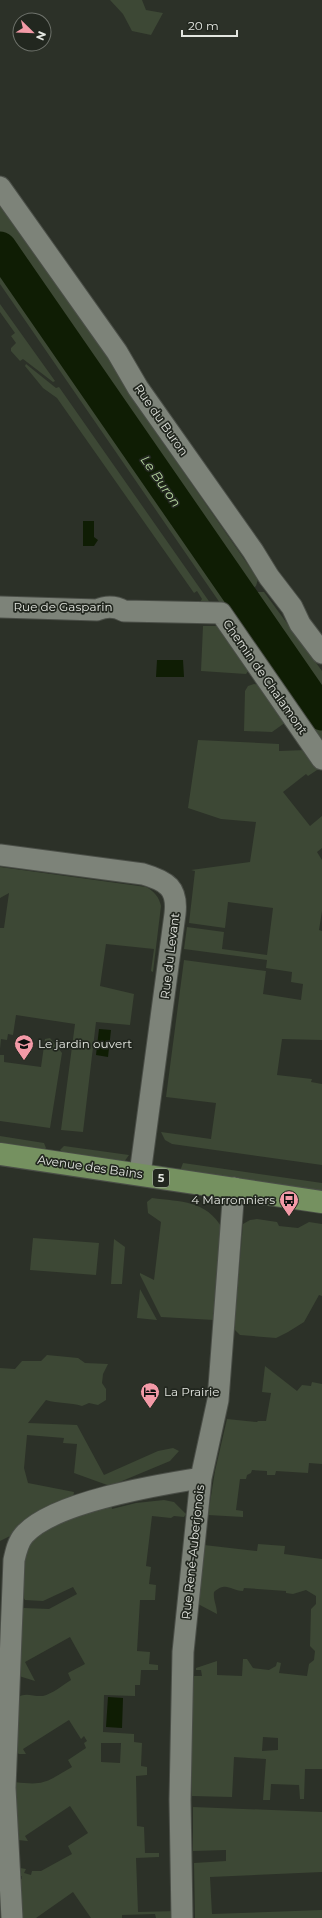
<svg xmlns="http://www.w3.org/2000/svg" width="322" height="1918" font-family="Montserrat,sans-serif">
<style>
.green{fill:#3d4835;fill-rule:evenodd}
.water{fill:#0f1d04}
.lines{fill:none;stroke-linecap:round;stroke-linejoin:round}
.river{stroke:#0f1d04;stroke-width:33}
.street-casing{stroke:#4a4e47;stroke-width:23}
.primary-casing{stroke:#4a4e47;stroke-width:24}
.street{stroke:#7d8379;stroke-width:21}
.primary{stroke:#759160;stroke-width:22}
.labels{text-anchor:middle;stroke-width:3.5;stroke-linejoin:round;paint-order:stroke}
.shield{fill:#22271f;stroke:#a9ada6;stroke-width:1}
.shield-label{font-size:11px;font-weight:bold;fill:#e3e6e0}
.street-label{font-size:12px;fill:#e3e6e0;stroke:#22271f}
.poi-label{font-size:12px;fill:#e3e6e0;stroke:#22271f;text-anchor:start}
.water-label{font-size:13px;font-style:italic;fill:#b4d49e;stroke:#22271f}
</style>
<rect width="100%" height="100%" fill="#2c3128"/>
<path class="green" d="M110 0H142L146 10 163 13 151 35 132 31 123 14Z
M0 198 127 381 143 414 258 579 256 586 247 593 0 236Z
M0 262 236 600 225 608 220 603 0 284Z
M0 304 55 381 53 382 23 359 20 361 11 351V348L16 343 11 336 15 333 0 312Z
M26 364 56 388 59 387 213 607 200 602 202 599 197 591 194 593 57 398 43 388 25 366Z
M258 592H264L322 671V701L250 597Z
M239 604 322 725V746L229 611Z
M203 626H217L249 670 246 674 201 671Z
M254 684 260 685 286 722 272 732 244 731 245 691 248 686Z
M198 740 279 744V751L306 750 320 768 308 776 306 774 283 792 310 826 322 816V848L317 852 322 860V911L319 930 322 931V1040L282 1039 277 1075 312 1079 311 1082 322 1084V1165L172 1144 165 1140 161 1132 211 1139 216 1103 166 1097 184 960 266 971 263 994 301 1000 303 984 291 982 292 972 266 968 267 960 184 949 187 927 224 932 222 949 267 955 273 908 228 902 225 928 189 923 195 871 191 870 250 862 256 822 221 819 188 808Z
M0 867 146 887C154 891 159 897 161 906L153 972 151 971 154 949 106 944 100 986 134 994 130 1025 96 1022 83 1132 61 1130 75 1024 16 1015 13 1035 8 1034 7 1040 1 1039 0 1049V928H4L9 893 0 898Z
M50 1038 62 1053 50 1128 0 1121V1055H4V1062L41 1067 45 1039Z
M0 1136 44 1143 46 1148 44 1150 0 1145Z
M64 1146 129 1155 124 1162 63 1153 60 1150Z
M183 1163 322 1183V1191L180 1171Z
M152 1198C181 1202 206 1200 222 1228L214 1320 161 1317 140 1275V1273L154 1280 161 1222 148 1213 147 1202Z
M257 1219 277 1222 279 1226 298 1228 309 1222 322 1224V1296L319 1295 304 1322 288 1332 276 1338 240 1335 234 1329 243 1224 250 1220Z
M33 1238 99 1243 96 1275 30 1270Z
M114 1239 125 1247 122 1284H111Z
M140 1289 157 1320 137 1318Z
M47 1355 78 1358 85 1363 108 1364 103 1374 102 1383 106 1389V1400L98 1405 89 1403 82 1406C70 1402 58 1404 46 1400L28 1423 77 1425 104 1475 158 1451 173 1448 179 1451 170 1461 110 1486 74 1473 77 1444 63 1443 64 1438 27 1435 24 1468 28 1483 74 1492 73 1499 36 1513 24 1521 14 1534 0 1541V1368L15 1369 22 1361H41Z
M265 1366 297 1391 302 1385 311 1386 312 1382 322 1384V1464L309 1463 308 1473 276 1471 275 1475H267V1471L252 1470 251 1473 247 1475 246 1479H240L236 1510 243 1511V1517L208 1515 215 1471 227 1419 257 1422 258 1421H266L271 1393 262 1392Z
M164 1500 174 1502 186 1514 184 1517 174 1516 171 1518 152 1516 146 1566 151 1567 149 1584 156 1585 155 1600H140L137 1651 150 1652 149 1664 158 1665V1670H141L140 1685H135V1696L104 1695 103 1732 134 1734V1742L142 1743 141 1766 147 1767V1775L136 1776 137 1826 144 1827 145 1853H159V1857L136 1858 138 1912 177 1911V1918H156L155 1914 122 1915V1918H91L73 1892 36 1918H20L18 1880 22 1879V1876H18L20 1868 26 1869 24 1873 31 1875 32 1871H41L72 1854 68 1846 88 1833 70 1806 25 1836 28 1841 18 1840 15 1782C45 1786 46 1782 72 1767L68 1760 86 1748 84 1743 87 1741 84 1736 81 1739 69 1720 23 1749 26 1754H19L16 1752V1699C25 1691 32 1697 43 1696 52 1694 63 1685 71 1680L68 1673 85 1664 70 1637 25 1662 35 1681 19 1676 21 1609 24 1608 49 1609 77 1594 73 1587 43 1601 25 1600 21 1594 25 1550 32 1539 65 1520 111 1505 112 1509 136 1503ZM101 1743H121L120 1763 101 1762Z
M258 1544 285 1546 284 1554 322 1559V1769H305L304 1799H300L299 1785 271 1784 270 1800H263L266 1759 234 1757 232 1797 192 1796 190 1732 192 1731 193 1676H202L201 1670H196V1668L217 1661V1675L242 1676 243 1659H247L253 1668 269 1670 276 1666 277 1662 281 1663 279 1673 307 1676 309 1664 314 1660 315 1651 310 1646 311 1609 316 1604V1596L306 1590 293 1594 286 1593V1591L244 1588 243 1591C230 1591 227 1581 214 1592 213 1600 217 1606 217 1614L198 1604 204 1545 257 1551ZM263 1737 278 1738V1750L262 1751Z
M193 1807 322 1812V1872L210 1877 212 1914 322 1910V1918H195L194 1863 226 1861V1850L193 1851Z"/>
<path class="water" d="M83 521H94V537L98 540 94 546H83Z
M157 660H183L184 677H156Z
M99 1029 111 1030 108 1057 96 1055Z
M108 1697 123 1698 122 1728 106 1727Z"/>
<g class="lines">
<path class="river" d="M0 248 322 714"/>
<g class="street-casing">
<path id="street" d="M0 187 117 352 138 388 253 551 269 577 292 607 300 624 322 653
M0 607 97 610C106 606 115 606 124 611L221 613 322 759
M0 855 143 874C167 881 178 888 175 914L140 1174
M12 1918 5 1788 14 1560C16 1551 18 1542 24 1535 53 1502 157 1485 201 1478
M182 1918 180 1800 183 1652 201 1478 218 1400 234 1188"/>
</g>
<g class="primary-casing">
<path id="primary" d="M0 1154 322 1202"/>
</g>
<use href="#street" class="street"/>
<use href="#primary" class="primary"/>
</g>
<defs>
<g id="school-pin" transform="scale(1)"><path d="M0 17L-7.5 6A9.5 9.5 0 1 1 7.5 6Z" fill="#f39aa7" stroke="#22271f"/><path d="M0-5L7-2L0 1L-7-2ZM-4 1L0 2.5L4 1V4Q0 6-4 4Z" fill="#111"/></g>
<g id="bus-pin" transform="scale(1)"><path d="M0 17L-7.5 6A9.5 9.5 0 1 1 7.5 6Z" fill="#f39aa7" stroke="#22271f"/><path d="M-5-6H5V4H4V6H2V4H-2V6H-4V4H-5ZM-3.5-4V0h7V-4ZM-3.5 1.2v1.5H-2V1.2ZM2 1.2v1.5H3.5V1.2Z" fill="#111"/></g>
<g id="hotel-pin" transform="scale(1)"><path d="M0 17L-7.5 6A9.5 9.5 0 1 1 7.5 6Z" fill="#f39aa7" stroke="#22271f"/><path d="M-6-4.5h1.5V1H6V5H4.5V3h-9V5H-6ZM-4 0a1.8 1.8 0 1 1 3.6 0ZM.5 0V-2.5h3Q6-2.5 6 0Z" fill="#111"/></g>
</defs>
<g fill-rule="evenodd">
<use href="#school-pin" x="24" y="1044"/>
<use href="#bus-pin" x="289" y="1200"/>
<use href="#hotel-pin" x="150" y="1392"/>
</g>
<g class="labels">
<rect class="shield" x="153" y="1169" width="16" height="18" rx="3"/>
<g class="shield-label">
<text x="161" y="1182">5</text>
</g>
<g class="street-label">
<text transform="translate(161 420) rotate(55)" y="4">Rue du Buron</text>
<text x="63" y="611">Rue de Gasparin</text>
<text transform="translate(265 677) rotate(55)" y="4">Chemin de Chalamont</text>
<text transform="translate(170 956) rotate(-83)" y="4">Rue du Levant</text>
<text transform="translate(90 1167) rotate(8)" y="4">Avenue des Bains</text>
<text transform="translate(193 1552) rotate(-84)" y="4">Rue René-Auberjonois</text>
</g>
<g class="poi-label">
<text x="38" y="1048">Le jardin ouvert</text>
<text x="275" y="1204" text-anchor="end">4 Marronniers</text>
<text x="164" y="1396">La Prairie</text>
</g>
<g class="water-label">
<text transform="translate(161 481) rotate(55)" y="5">Le Buron</text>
</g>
</g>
<g transform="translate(32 32) rotate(113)"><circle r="19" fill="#22271f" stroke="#6f736c"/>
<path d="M0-3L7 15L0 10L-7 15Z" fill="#f39aa7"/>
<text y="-6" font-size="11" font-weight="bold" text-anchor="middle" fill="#e3e6e0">N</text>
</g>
<path d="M182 30v6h55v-6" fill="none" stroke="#e3e6e0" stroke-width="2"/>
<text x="188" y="30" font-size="12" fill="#e3e6e0" stroke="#22271f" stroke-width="3" paint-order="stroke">20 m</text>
</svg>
